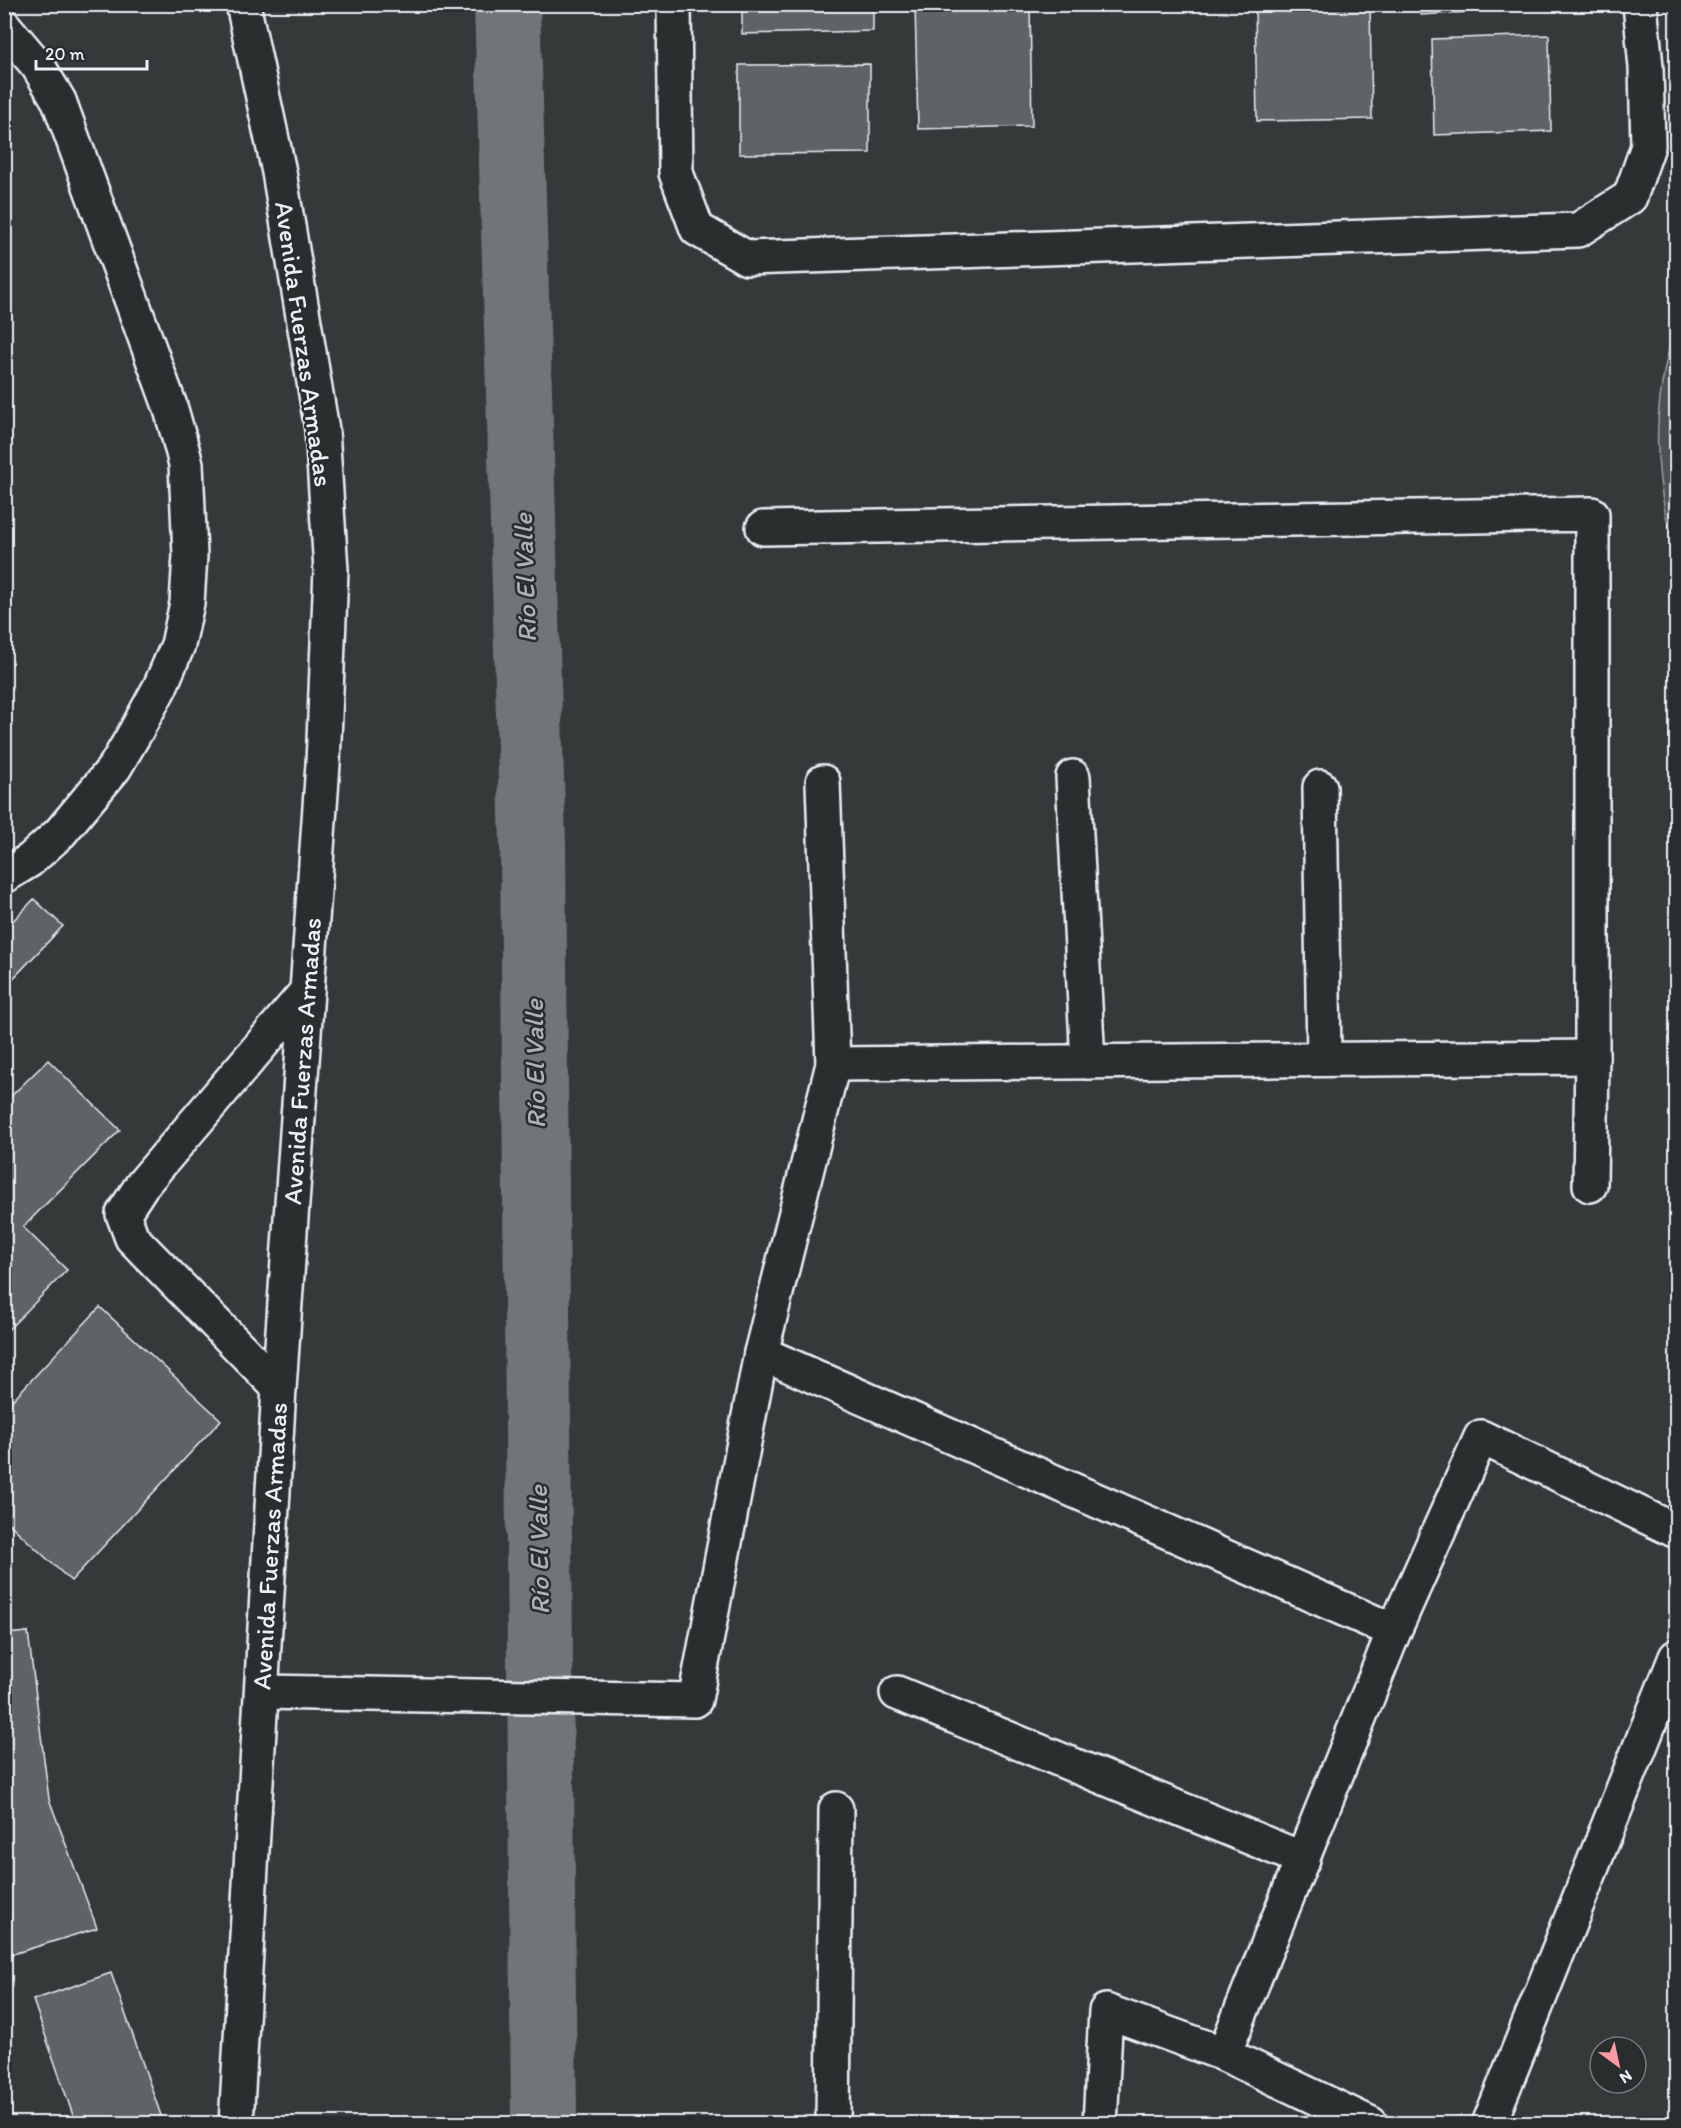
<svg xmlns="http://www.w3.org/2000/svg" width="1681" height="2128" font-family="Itim,sans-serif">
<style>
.green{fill:#4d5152;stroke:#9aa1a5;stroke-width:1.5}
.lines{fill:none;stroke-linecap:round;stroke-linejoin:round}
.river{stroke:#707579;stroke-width:66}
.building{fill:#5f6365;stroke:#e8f1f8;stroke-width:1.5}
.minor-casing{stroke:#e8f1f8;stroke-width:38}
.minor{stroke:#2a2d2e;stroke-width:33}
.labels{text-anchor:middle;stroke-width:5;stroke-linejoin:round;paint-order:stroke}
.street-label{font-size:26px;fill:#e8f1f8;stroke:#2a2d2e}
.water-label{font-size:27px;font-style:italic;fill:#acb3b8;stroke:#2a2d2e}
</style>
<rect width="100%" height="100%" fill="#35393a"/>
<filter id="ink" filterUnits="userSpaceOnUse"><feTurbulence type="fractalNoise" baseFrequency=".0167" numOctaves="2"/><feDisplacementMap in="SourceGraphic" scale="12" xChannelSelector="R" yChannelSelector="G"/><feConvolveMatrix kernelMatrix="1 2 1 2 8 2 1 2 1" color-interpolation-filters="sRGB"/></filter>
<g filter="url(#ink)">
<path class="green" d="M1676 325V552C1651 476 1652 400 1676 325Z"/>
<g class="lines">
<path class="river" d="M507 4 533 844 544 2124"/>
</g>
<path class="building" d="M742 4H873V31L742 34Z
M915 4H1030L1032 126 918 129Z
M1255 4H1370L1372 119 1257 121Z
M1420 4H1546L1547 7 1421 15Z
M1549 35 1551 131 1434 135 1432 39Z
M870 64V153L739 154V65Z
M34 899 63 926 4 988V930Z
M48 1060 120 1130 23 1227 67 1270 4 1334V1103Z
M100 1307 221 1420 71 1581 4 1519V1409Z
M28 1632 49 1799 97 1928 13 1954 4 1932V1634Z
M111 1973 164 2124H76L33 2000Z"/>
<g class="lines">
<g class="minor-casing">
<g id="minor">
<path d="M674 4 676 173 697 229 747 258 1578 230 1630 197 1648 146 1646 67 1640 4"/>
<path d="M4 26 38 66 59 101 170 406 178 434 186 464 190 555 187 603 178 645 160 687 136 731 115 767 60 833 30 860 4 876"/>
<path d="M763 528 1592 514V1057L1590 1185"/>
<path d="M1073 777 1088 1062"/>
<path d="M1320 787 1324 1059"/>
<path d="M833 1064 1592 1057"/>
<path d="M761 1353 1394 1631"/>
<path d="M279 1388 132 1238 123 1214 142 1185 307 991"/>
<path d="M263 1692 695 1700 761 1353 833 1064 823 782"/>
<path d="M897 1693 1303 1859"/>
<path d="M1224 2054 1394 1631 1481 1437 1676 1531"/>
<path id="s1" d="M236 2124 279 1388 323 764 331 570 322 430 279 172 243 4"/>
<path d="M833 2124 836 1809"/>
<path d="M1100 2124 1106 2011 1224 2054 1371 2124"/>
<path d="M1489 2124 1676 1657"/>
</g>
</g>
<use href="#minor" class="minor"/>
</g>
</g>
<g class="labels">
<g class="street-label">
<text transform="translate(304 344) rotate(82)" y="9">Avenida Fuerzas Armadas</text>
<text dy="9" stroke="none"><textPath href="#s1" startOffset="1065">Avenida Fuerzas Armadas</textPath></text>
<text dy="9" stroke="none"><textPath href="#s1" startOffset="579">Avenida Fuerzas Armadas</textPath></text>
</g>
<g class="water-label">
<text transform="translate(525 578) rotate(-92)" y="9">Río El Valle</text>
<text transform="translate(535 1064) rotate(-91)" y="9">Río El Valle</text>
<text transform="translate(539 1550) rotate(-91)" y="9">Río El Valle</text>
</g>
</g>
<rect width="1681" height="2128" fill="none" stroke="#2a2d2e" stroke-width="24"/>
<rect x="12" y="12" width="1657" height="2104" fill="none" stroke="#e8f1f8" stroke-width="2" filter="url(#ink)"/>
<g transform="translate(1618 2065) rotate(147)"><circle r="28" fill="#2a2d2e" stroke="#767b7f" stroke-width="1.5"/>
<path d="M0-4.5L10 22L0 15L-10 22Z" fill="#ff9aa2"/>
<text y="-9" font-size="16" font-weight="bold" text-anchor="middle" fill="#e8f1f8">N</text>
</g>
<path d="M36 60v9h111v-9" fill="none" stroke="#e8f1f8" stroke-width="3"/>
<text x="45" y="60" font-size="18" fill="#e8f1f8" stroke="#2a2d2e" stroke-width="4.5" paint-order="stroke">20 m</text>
</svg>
